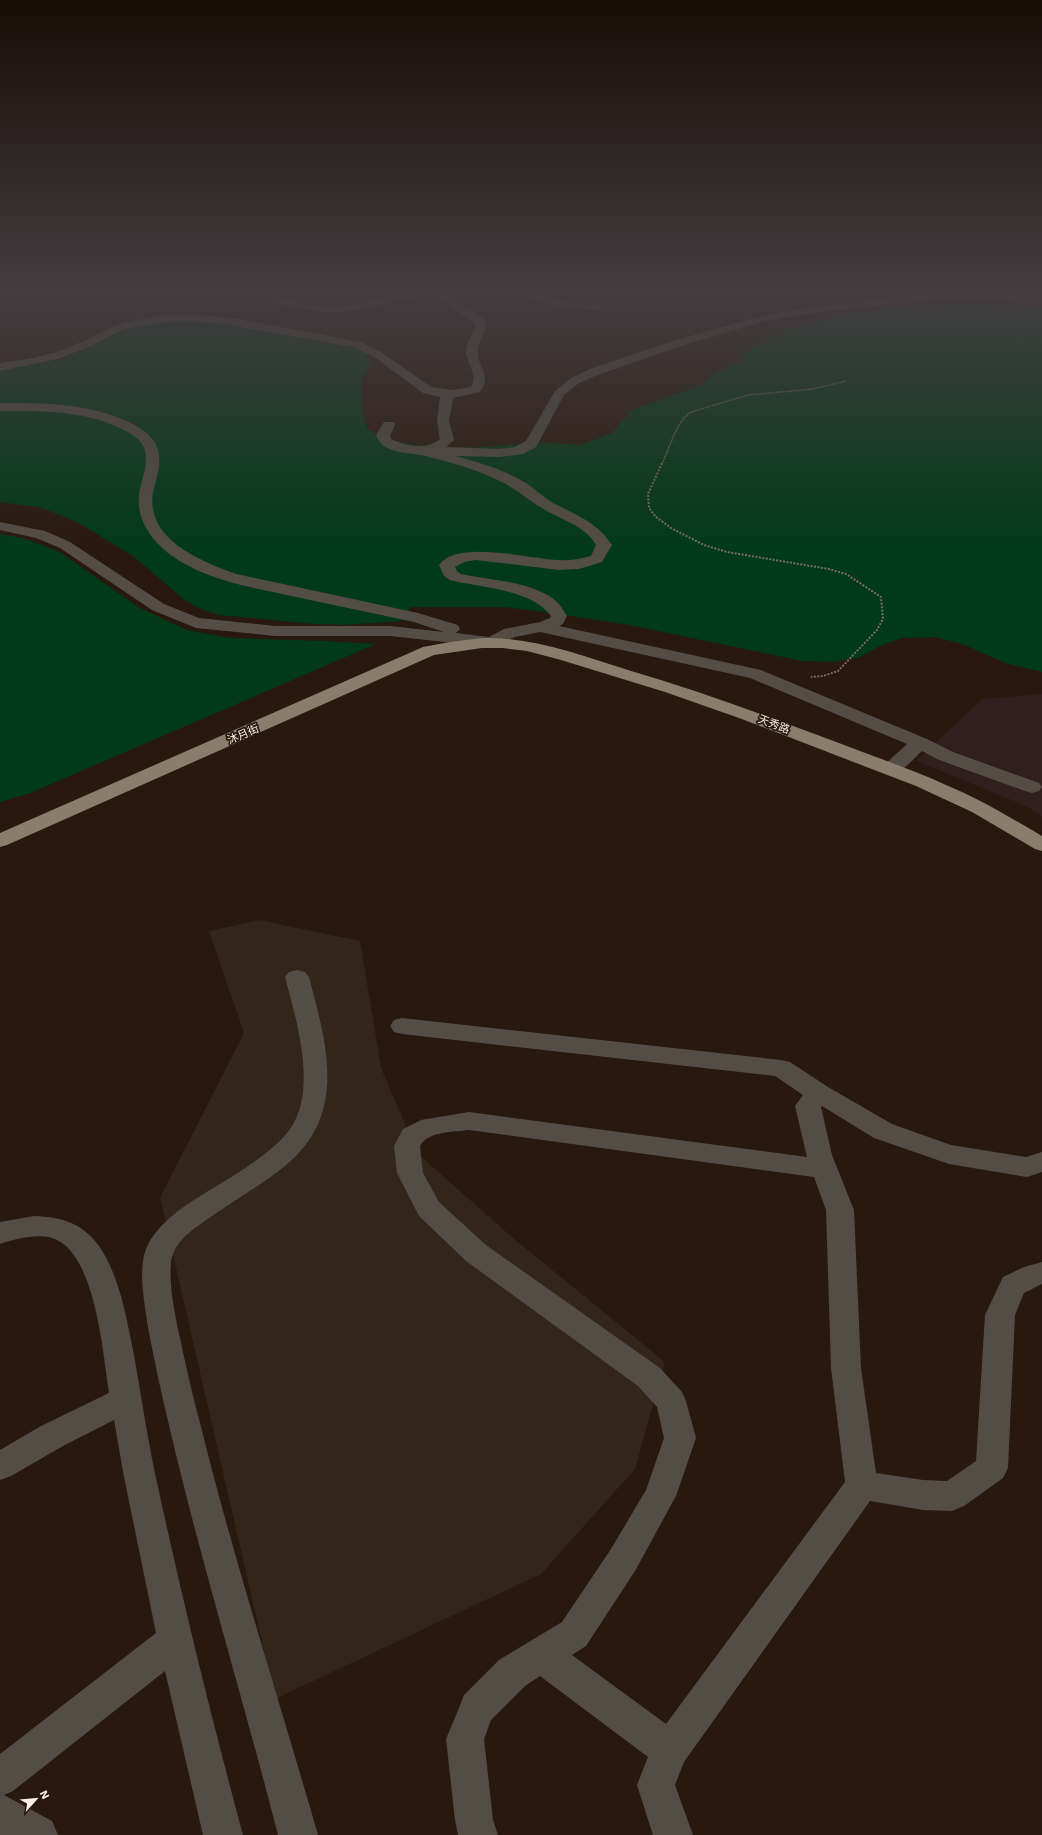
<svg xmlns="http://www.w3.org/2000/svg" width="1042" height="1835" font-family="'Work Sans','Noto Sans SC',sans-serif">
<style>
.commercial{fill:#332519}
.education{fill:#311e1f}
.green{fill:#003a19}
.lines{fill:none;stroke-linecap:round;stroke-linejoin:round}
.path-far1{stroke:#7c6d63;stroke-width:1.5;stroke-dasharray:1.5 1;stroke-linecap:butt}
.path{stroke:#7c6d63;stroke-width:2;stroke-dasharray:2 1.5;stroke-linecap:butt}
.minor{fill:#534d45;fill-rule:evenodd}
.major{fill:#897d6c;fill-rule:evenodd}
.labels{text-anchor:middle;stroke-width:3.5;stroke-linejoin:round;paint-order:stroke}
.street-label{font-size:11px;fill:#fdf1e9;stroke:#29180d}
</style>
<rect width="100%" height="100%" fill="#29180d"/>
<path class="commercial" d="M259 920 360 941 381 1068 418 1154 513 1238 665 1362 635 1469 541 1574 275 1699 160 1198 244 1033 209 931Z"/>
<path class="education" d="M1042 694V817L1026 806 916 761 982 699Z"/>
<path class="green" d="M960 303 1001 304 1042 309V672L1005 663 965 645 935 637 902 638 880 646 860 657 834 662 802 661 629 625 537 611 505 607H411L401 621 343 625 313 624 219 615 198 608 182 598 133 556 79 523 42 508 0 502V370L59 360 94 346 130 327 162 321H208L237 325 356 348 366 353 370 358V364L362 380 361 395 362 412 367 428 377 436 395 442 442 448 487 447 533 442 580 445 612 433 632 410 699 386 717 372 740 361 743 354 750 348 780 333 836 317 903 307Z
M0 534 23 538 60 552 138 607 187 630 229 638 325 641 376 644 28 794 0 802Z"/>
<g class="lines">
<path class="path-far1" d="M662 464C669 449 677 420 691 412L748 395 813 389 846 381"/>
<path class="path" d="M662 463 648 494 649 508 656 517 671 528 704 545 727 552 829 569 846 574 881 597 883 619 877 630 838 671 823 676 811 677"/>
<path class="minor" d="M402 294H420L415 297 345 312H324L271 303 266 300 271 297 324 306H345Z
M433 294H445L481 316 487 323C485 332 479 340 478 350 476 367 493 373 480 392L453 398 449 421 454 440 446 447 499 449 515 447 526 441 555 391 571 378 590 369 673 341 758 317 808 307 925 295 995 294 1042 298V304L995 300 925 301 819 312 765 321 681 346 598 375 579 383 564 395 536 447 523 454 499 457 455 456C479 462 504 470 526 483 535 489 543 497 553 503 576 515 597 522 612 545L602 562 579 569 559 570 476 560 464 562 455 567 457 571 461 574C489 580 538 582 558 603 562 607 564 612 567 616L563 624 559 626 761 670 927 739 953 752 1039 783 1042 787 1039 791 1032 793 1025 791 939 760 922 751C911 761 900 777 884 773L881 769 884 765 907 744 750 678 540 632 515 637 491 647 390 636H275L196 628 152 610 60 548 36 538 0 530V522L45 531 70 542 164 604 199 618 275 626H390L444 632 414 622C375 614 335 605 296 597 252 587 205 581 168 553 147 536 133 513 141 485 144 474 148 462 145 450 142 440 132 434 124 430 85 410 43 411 0 411V403C45 403 90 403 131 423 142 429 153 436 157 447 163 462 156 478 153 492 145 540 201 561 236 574L418 613 458 625 460 629 456 633 489 637 504 629 540 622 550 618 551 616C531 589 481 588 450 580L444 576 439 565C457 539 530 559 558 560 569 561 580 559 591 556L596 545C586 527 565 521 547 511 532 503 519 491 504 483 479 470 453 463 426 456 409 452 383 455 376 435L384 422H394L395 425 390 435 391 439C406 446 426 451 440 439L437 421 440 397 423 393 373 356 353 347 219 323 183 321 164 322 124 329 89 347 58 359 0 371V363L33 358 60 351 86 340 111 327 126 322 164 315H201L238 319 361 342 381 352 431 387 452 390 471 387C478 374 468 365 466 353 465 343 474 333 476 324Z
M521 294C537 292 553 300 569 302 578 302 597 300 602 307L597 310 559 307 522 296Z
M297 970 305 972 309 977C327 1045 348 1115 285 1166 259 1187 229 1203 202 1223 188 1233 173 1244 171 1263 169 1285 174 1308 178 1329 185 1362 192 1394 201 1427 235 1564 279 1699 318 1835H278C243 1698 201 1563 169 1425 161 1392 154 1360 148 1327 145 1306 140 1282 143 1261 146 1239 162 1224 178 1211 204 1192 232 1178 258 1159 270 1150 284 1139 292 1126 317 1086 296 1019 285 977L289 972Z
M402 1018 781 1060 790 1062 828 1087 892 1124 951 1145 1026 1157 1042 1152V1172L1027 1177 949 1164 874 1138 822 1106 821 1107 832 1155 854 1210 861 1368 876 1473 923 1480 947 1481 976 1461 985 1315 1003 1277 1024 1267 1042 1262V1284L1024 1293 1015 1315 1008 1468 1003 1478 964 1506 952 1511 923 1510 870 1501 684 1762 675 1785 693 1835H653L637 1785 648 1757 540 1676 525 1686 491 1720 484 1739 493 1820 498 1835H458L455 1820 446 1739 459 1708 464 1695 499 1660 562 1622 611 1549 646 1490 664 1438 657 1407 638 1386 466 1261 419 1216 397 1173 394 1146 403 1129 421 1120 469 1112 807 1157 795 1106 803 1095 775 1076 402 1034 394 1032 390 1026 394 1020ZM469 1130 814 1177 826 1210 831 1368 845 1482 666 1724 572 1655 586 1646 635 1571 676 1496 696 1438 686 1401 682 1392 660 1368 486 1245 439 1202 423 1173 420 1146C428 1131 454 1132 469 1130Z
M34 1216C63 1217 85 1224 101 1249 120 1279 126 1316 133 1350 141 1393 147 1436 156 1478 182 1598 211 1717 243 1835H203L165 1671 13 1791 4 1795 52 1821 58 1835H0V1754L156 1633 124 1477 114 1420 63 1446 11 1476 0 1480V1450L41 1426 109 1393C103 1354 96 1259 57 1240 41 1232 16 1239 0 1244V1222Z"/>
<path class="major" d="M482 638C533 637 580 655 628 670 697 690 764 715 831 740 869 755 909 768 946 785 980 799 1011 818 1042 836V851L1035 849 972 812 916 786 739 718 665 692 561 660 527 651 503 648H482L434 655 7 845 0 847V833L423 647 450 642Z"/>
</g>
<linearGradient id="sky" x2="0" y2="1"><stop stop-color="#170d07"/><stop offset="0.53" stop-color="#433d40"/><stop offset="1" stop-color="#433d40" stop-opacity="0"/></linearGradient>
<rect width="1042" height="550" fill="url(#sky)"/>
<g class="labels">
<g class="street-label">
<text transform="translate(774 724) rotate(21)" y="4">天秀路</text>
<text transform="translate(243 734) rotate(-24)" y="4">沐月街</text>
</g>
</g>
<g transform="translate(36 1799) rotate(63)" stroke="#29180d" stroke-width="3" paint-order="stroke">
<path d="M0-3L7 15L0 10L-7 15Z" fill="#fdf1e9"/>
<text y="-6" font-size="11" font-weight="bold" text-anchor="middle" fill="#fdf1e9">N</text>
</g>
</svg>
